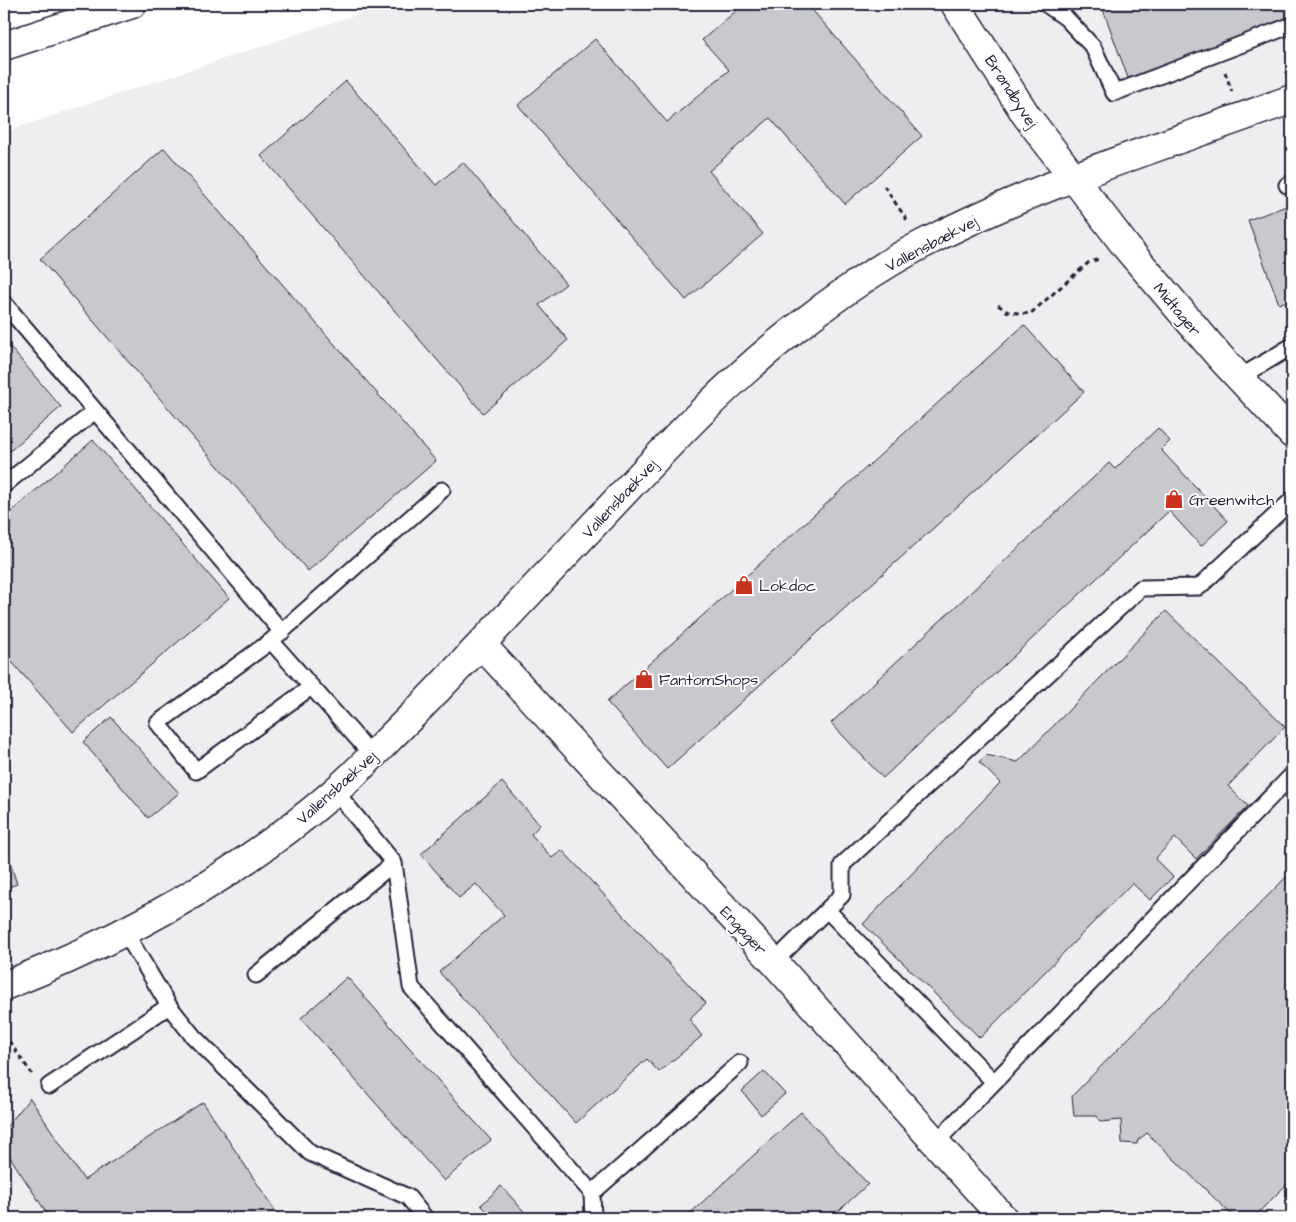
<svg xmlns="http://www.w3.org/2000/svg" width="1296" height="1222" font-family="'Architects Daughter',sans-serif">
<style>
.built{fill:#eeeef1}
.building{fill:#c8c8cf;stroke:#22223b}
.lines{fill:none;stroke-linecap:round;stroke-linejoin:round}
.lane-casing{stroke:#22223b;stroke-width:19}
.street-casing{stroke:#22223b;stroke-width:31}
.secondary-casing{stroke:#22223b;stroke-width:31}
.highway-casing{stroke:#22223b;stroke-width:31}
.path{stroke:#22223b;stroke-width:3;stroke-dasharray:5 4;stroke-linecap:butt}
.lane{stroke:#fff;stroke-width:15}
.street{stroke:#fff;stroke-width:28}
.secondary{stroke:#fff;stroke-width:28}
.highway{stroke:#fff;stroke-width:28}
.labels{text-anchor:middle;stroke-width:4;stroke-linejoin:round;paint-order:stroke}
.street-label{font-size:16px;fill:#22223b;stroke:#fff}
.poi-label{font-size:16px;fill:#22223b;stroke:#fff;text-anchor:start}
</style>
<rect width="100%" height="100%" fill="#fff"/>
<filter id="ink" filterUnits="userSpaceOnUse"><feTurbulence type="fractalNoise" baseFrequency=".02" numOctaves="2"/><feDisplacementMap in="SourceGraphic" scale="10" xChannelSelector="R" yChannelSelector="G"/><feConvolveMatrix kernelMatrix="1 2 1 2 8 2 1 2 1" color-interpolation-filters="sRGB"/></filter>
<g filter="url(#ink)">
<path class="built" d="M388 4H1292V1218H4V132Z"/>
<path class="building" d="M744 4H807L922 136 845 204 770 118 709 171 763 234 686 300 518 105 595 39 667 122 729 70 702 40Z
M1101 4H1292V18L1128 78Z
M346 81 436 185 463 162 566 284 539 305 568 340 483 413 261 156Z
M164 148 436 461 308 571 40 259Z
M1292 204V299L1279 304 1248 220Z
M1024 325 1084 392 667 769 607 702Z
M4 340 61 407 4 456Z
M1158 428 1170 441 1161 450 1228 521 1201 546 1169 511 883 778 831 723 1109 463 1115 469Z
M93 440 229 598 73 732 4 653V518Z
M1166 611 1285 727 1228 786 1248 806 1196 859 1175 838 1155 859 1173 877 1150 900 1132 883 980 1038 863 924 1000 783 979 762 986 755 1018 762Z
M111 717 179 793 148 818 83 742Z
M502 782 540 825 531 834 552 858 562 850 706 1003 689 1019 702 1036 659 1072 647 1059 576 1123 439 972 504 915 476 884 459 898 421 854Z
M4 844 17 884 4 889Z
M1292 871V1179L1253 1218H1235L1147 1133 1138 1140 1137 1144 1122 1143 1121 1120 1100 1122 1097 1116H1074L1072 1096Z
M347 977 491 1140 444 1181 301 1018Z
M764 1071 785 1094 761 1115 742 1091Z
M30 1098 84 1180 203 1102 280 1218H50L4 1148V1130Z
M801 1112 868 1184 831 1218H685Z
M501 1186 530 1218H493L481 1205Z"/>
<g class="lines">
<g class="lane-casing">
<path id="lane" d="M1046 4 1066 18 1093 47 1114 93 1292 25
M1287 185 1292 183
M4 303 282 632
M1239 378 1292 346
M4 485 95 411
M271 641 158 723 196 771 311 687
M372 755 271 641 442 490
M335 791 394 863 411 987 592 1193 740 1063
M827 910 994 1082
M125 932 169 1006 193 1036 310 1153 408 1197 425 1218
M774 962 842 895V865L1141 588 1199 587 1292 500
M256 975 394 863
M49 1086 169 1006
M935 1143 1292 775
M592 1193 593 1218"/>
</g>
<g class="street-casing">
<path id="street" d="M955 4 1026 115 1127 248 1220 357 1292 434
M482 645 774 962 1003 1218"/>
</g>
<g class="secondary-casing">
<path id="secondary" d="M4 986C123 939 236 877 333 793 361 769 386 741 413 715 476 650 538 584 600 518 662 452 723 385 795 329 834 298 877 268 921 245 1039 183 1167 145 1292 99"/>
</g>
<g class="highway-casing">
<path id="highway" d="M4 46 132 4"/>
</g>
<path class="path" d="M1225 72 1232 92
M884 186 907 220
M998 305 1008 312 1030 314 1088 263 1101 258
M4 1034 32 1074"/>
<use href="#lane" class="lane"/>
<use href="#street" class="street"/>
<use href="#secondary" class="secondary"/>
<use href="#highway" class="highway"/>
</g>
</g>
<defs>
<g id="shop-bare" transform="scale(1.5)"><path d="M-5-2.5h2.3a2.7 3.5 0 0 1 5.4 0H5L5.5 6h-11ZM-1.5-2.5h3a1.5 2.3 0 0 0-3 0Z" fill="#c8321e" stroke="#fff" stroke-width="2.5" paint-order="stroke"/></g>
</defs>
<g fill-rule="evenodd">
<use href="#shop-bare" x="1174" y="499"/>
<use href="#shop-bare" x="744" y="585"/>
<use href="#shop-bare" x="644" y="679"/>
</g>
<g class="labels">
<g class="street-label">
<text transform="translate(1012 91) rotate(57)" y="6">Brøndbyvej</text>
<text transform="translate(931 243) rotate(-28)" y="6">Vallensbækvej</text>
<text transform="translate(1178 309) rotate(50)" y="6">Midtager</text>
<text transform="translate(619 498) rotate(-47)" y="6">Vallensbækvej</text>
<text transform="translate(336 787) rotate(-42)" y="6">Vallensbækvej</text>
<text transform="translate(744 930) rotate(47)" y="6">Engager</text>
</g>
<g class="poi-label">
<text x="1189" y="505">Greenwitch</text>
<text x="759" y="591">Lokdoc</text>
<text x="659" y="685">FantomShops</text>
</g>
</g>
<rect width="1296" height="1222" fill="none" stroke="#fff" stroke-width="20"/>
<rect x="10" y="10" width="1276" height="1202" fill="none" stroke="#22223b" stroke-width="2" filter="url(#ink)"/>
</svg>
